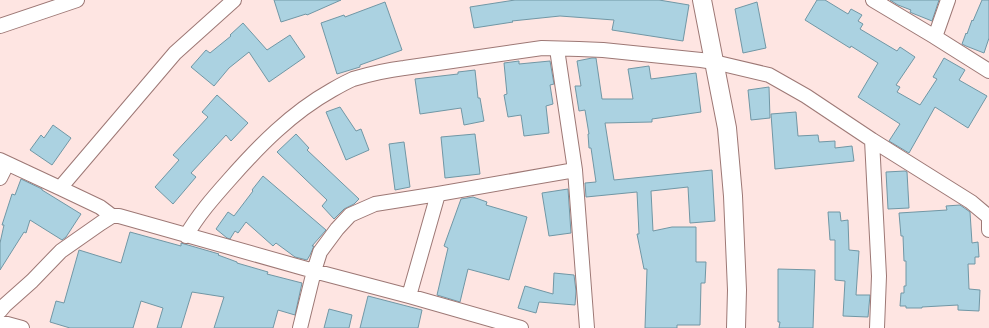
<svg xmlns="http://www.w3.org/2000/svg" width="989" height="328" font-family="Roboto,sans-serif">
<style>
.building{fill:#abd2e1;stroke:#7197a5}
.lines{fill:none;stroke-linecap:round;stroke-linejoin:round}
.minor-casing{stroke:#9d7875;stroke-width:16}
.tertiary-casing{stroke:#9d7875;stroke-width:20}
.minor{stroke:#fff;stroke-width:14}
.tertiary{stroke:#fff;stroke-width:18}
</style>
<rect width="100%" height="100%" fill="#fee5e2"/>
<path class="building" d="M274 0H341L307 15 306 14 281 22Z
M515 0H659L689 5 683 41 612 30 614 20 560 16 512 21 513 22 474 28 470 7Z
M817 0H825L848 14 851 9 862 15 858 21 863 24 860 29 897 51 900 47 915 57 896 85 900 87 897 92 920 105 937 79 933 77 944 58 965 70 959 80 987 96 968 128 935 107 909 153 889 141 900 124 858 97 878 63 851 46 850 48 805 20Z
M890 0H939L932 21 912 13 910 12 911 10 898 5Z
M982 0H989V38L984 53 966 46 962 44 966 33 967 34 972 20 973 21Z
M385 2 402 50 360 65V67L337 74 321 23 344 15 345 17Z
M757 2 766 48 743 53 735 9Z
M243 23 267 50 290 35 305 57 269 82 249 52 229 68 214 86 191 67 206 50 210 53 231 36 230 35Z
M592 58H596L602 99H633L628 69 649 66 651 79 696 73 701 112 652 119V122L605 123 614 180 712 170 715 221 690 223 688 187 651 191 653 231 672 227H696V262H706L705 283H701L700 325H677V328H645L647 269H644L637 234H639L637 192 586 197 585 183 596 182 591 148H589L588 134H589L585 110 579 111 575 86H581L577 61Z
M519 61V64L550 61 554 84 550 85 553 104 546 106 549 133 524 136 521 115 508 117 504 95 507 94 504 63Z
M475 70 478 98H480L484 121 464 125 461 108 420 114 415 79 458 74V72Z
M769 87 770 118 751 120 748 90Z
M217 95 248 123 231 141 226 135 191 173 196 177 173 204 155 187 179 160 173 155 208 117 202 112Z
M340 107 356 131 361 129 369 150 346 160 326 112Z
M796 112 798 136 818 135 819 142 835 141V148L852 146 854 161 775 169 771 114Z
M53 125 71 138 52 165 30 150 41 135 44 138Z
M296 134 309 148 307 150 359 199 354 204 344 209 334 219 322 206 327 200 277 152Z
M475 134 480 174 445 178 441 137Z
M404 142 410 187 395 190 389 144Z
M905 171 907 172 909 208 888 209 886 172Z
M263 176 326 230 312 246H314L310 255 307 260 295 257 276 243 273 246 246 222 238 233 235 231 230 239 227 238 216 229 228 212 234 216 253 191 252 190Z
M21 179 42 189V190L81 214 66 237 62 240 30 220 26 233 24 232 0 270V243L4 225H2L12 194 15 195Z
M568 189 571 233 549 236 542 193Z
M473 197 487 202 486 205 527 217 509 280 468 269 460 302 437 295 448 248 444 246 461 199Z
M960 205 970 212 972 243 978 242 979 257H975V264H968L969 289 980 290 979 311 958 310V305L922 307V308H906V306H900L901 293H904V286H906V261H904L903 236H901L899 213 947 210 946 206Z
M828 212H840L841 221 848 220 849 250 859 251 856 295H870L868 317 843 316 845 281 835 280V240H830Z
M130 232 181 246V243L219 254 218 255 237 262V263L268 272 267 274 302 283 295 315 278 310 273 328H214L224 297 192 292 181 328H157L163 308 141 301 133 328H70L50 322 56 301 64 303 79 250 121 263Z
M778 269 815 270 813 328H779L780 322H778Z
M554 273 574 275 576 291 575 305 539 302 536 313 518 308 525 286 553 294Z
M368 296 422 310 418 328H360Z
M329 309 352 315 349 328H324Z"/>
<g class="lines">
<g class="minor-casing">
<path id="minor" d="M873 0 935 37
M948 0 935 37 989 71
M0 26 77 0
M557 49 575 170 587 328
M872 140 879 276 877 328
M0 160 60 188 100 207 112 216
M0 178 7 164
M60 188 175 53 234 0
M989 216V230
M186 236C198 215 213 198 229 180 259 146 291 113 332 90 339 86 346 82 353 79 370 74 387 70 404 68L542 48 579 49 603 50 701 60 714 62 769 75 806 96 872 140 971 202 989 217
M409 296 438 194
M0 311 5 305 32 281 61 251 101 223 112 216H119L314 271 409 296 521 328
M0 322 22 328
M300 328 314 271 320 252 337 229 350 215 375 204 438 194 575 170"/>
</g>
<g class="tertiary-casing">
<path id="tertiary" d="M702 0 727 128 733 196 737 290 736 328"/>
</g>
<use href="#minor" class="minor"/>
<use href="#tertiary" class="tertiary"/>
</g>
</svg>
